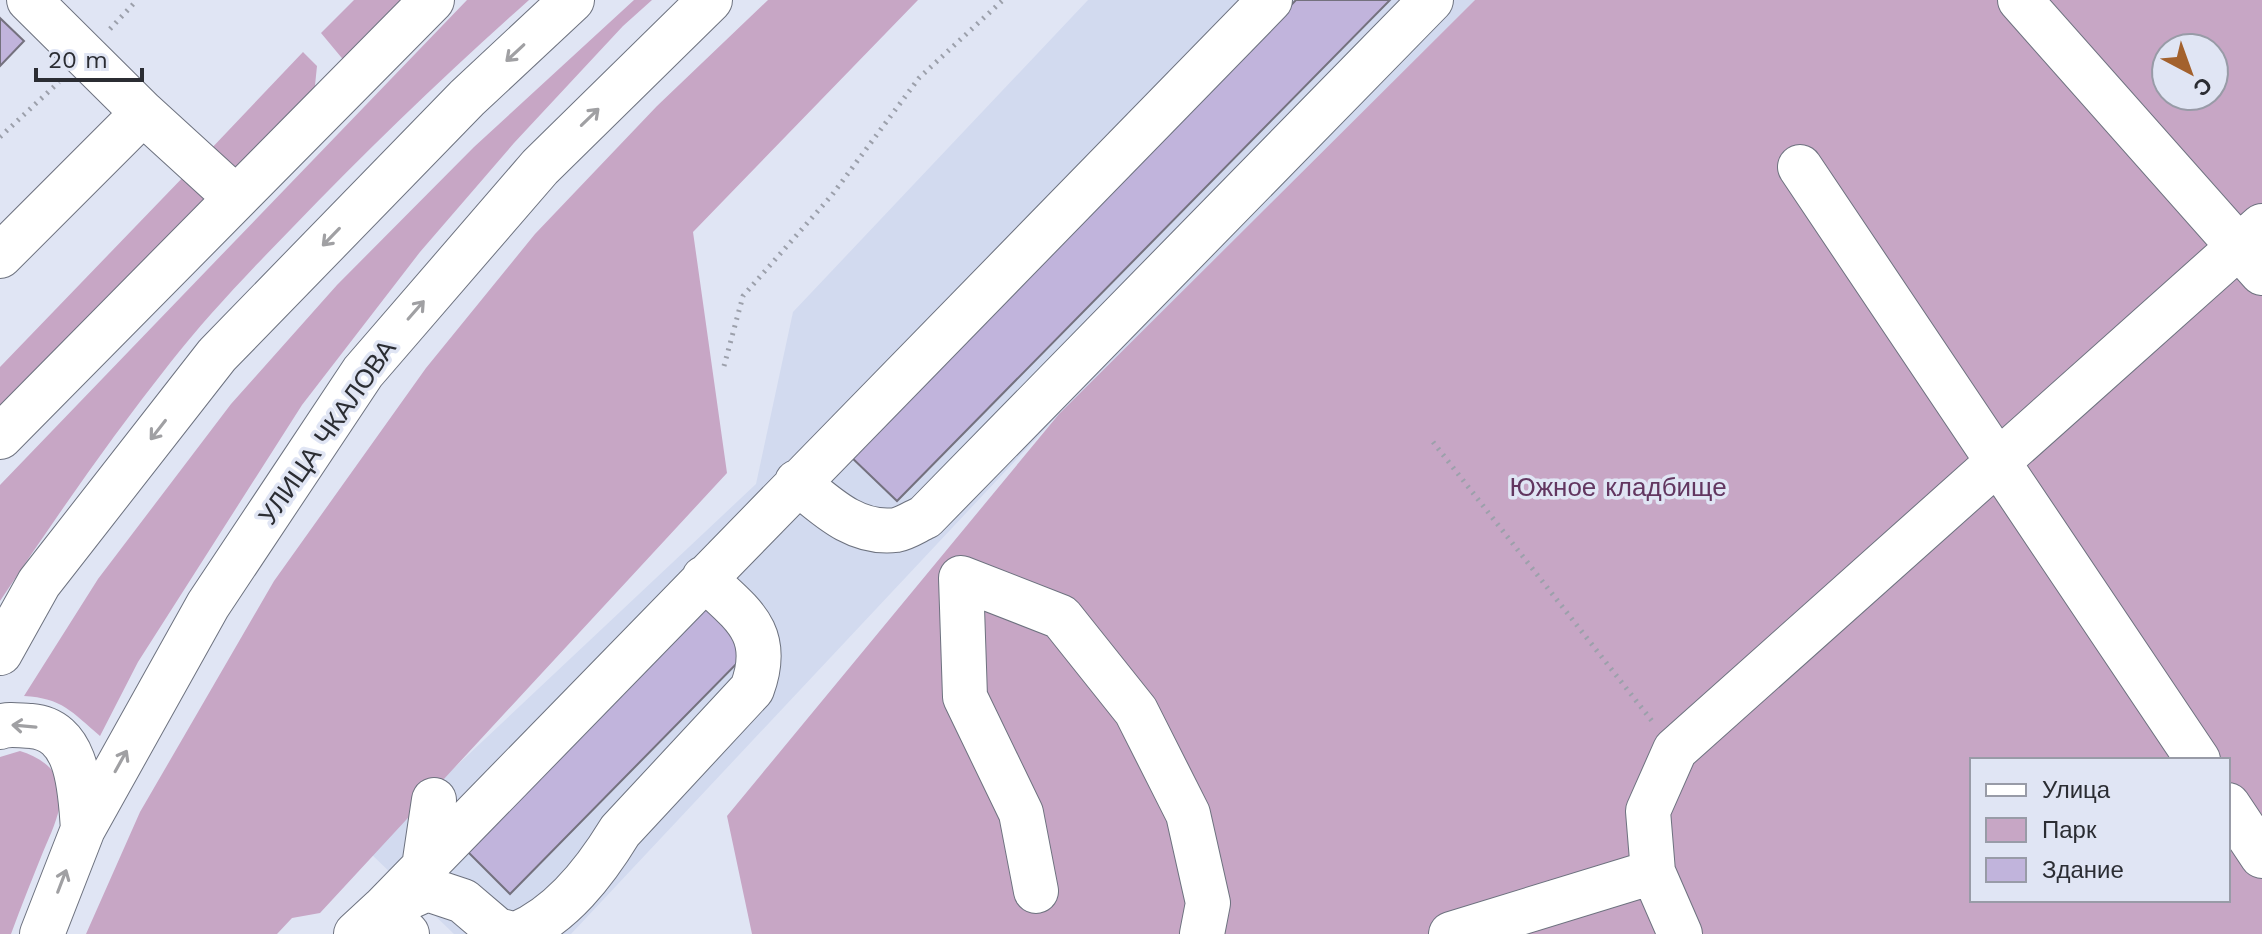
<svg xmlns="http://www.w3.org/2000/svg" width="2262" height="934" font-family="'Work Sans',sans-serif">
<style>
.built{fill:#d2daef}
.green{fill:#c7a6c5;fill-rule:evenodd}
.building{fill:#c1b4dc;stroke:#74717e;stroke-width:2}
.lines{fill:none;stroke-linecap:round;stroke-linejoin:round}
.minor-casing{stroke:#6d727f;stroke-width:46}
.major-casing{stroke:#6d727f;stroke-width:46}
.path{stroke:#9ca0ab;stroke-width:5;stroke-dasharray:2 6;stroke-linecap:butt}
.minor{stroke:#fff;stroke-width:44}
.major{stroke:#fff;stroke-width:44}
.oneway{stroke:#a0a0a3}
.labels{text-anchor:middle;stroke-width:7;stroke-linejoin:round;paint-order:stroke}
.street-label{font-size:26px;fill:#2b2d33;stroke:#e0e5f4}
.park-label{font-size:26px;fill:#623660;stroke:#e0e5f4}
</style>
<rect width="100%" height="100%" fill="#e0e5f4"/>
<path class="built" d="M1088 0H1475L1059 414 571 934H454L367 850 756 484 793 312Z"/>
<path class="green" d="M354 0H407L346 63 321 33Z
M467 0H529C447 73 368 149 292 228 250 271 207 316 170 363 109 440 54 520 0 601V485Z
M634 0H652L623 26 514 143 420 252 302 405 138 662 100 736C72 712 62 698 24 696L98 579 231 404 337 285 474 147Z
M768 0H918L693 232 727 473 320 913 292 918 277 934H86L140 812 274 581 426 368 535 234 657 106Z
M1475 0H2262V934H752L727 816 1059 414ZM2166 48H2214V96H2166ZM1972 760H2228V900H1972Z
M303 52 317 66 314 95 243 166H233L208 152Z
M189 171 210 197 0 419V367Z
M20 751C41 757 64 773 61 799 59 816 50 836 43 852 32 879 21 907 11 934H0V757Z"/>
<path class="building" d="M1296 0H1390L897 501 849 455Z
M0 18 24 41 0 66Z
M704 601 751 649 510 894 463 847Z"/>
<g class="lines">
<g class="minor-casing">
<path id="minor" d="M29 0 143 113 235 197
M2020 0 2262 273
M1800 167 2198 760
M0 256 143 113
M0 437 432 0
M797 482C826 506 855 535 896 530 906 528 916 521 925 517L1431 0
M2228 805 2262 856
M424 867 434 800
M1036 891 1021 813 965 697 961 578 1061 617 1136 711 1188 814 1208 903 1202 934
M385 908 427 889 463 901 497 930 513 934
M383 909 1270 0
M356 934 383 909 407 934
M517 934C562 915 595 872 620 831L752 689C773 632 742 614 704 578
M1451 934 1653 872
M1680 934 1653 872 1648 811 1675 750 2262 226"/>
</g>
<g class="major-casing">
<path id="major" d="M0 653 39 583 217 355 467 98 572 0
M0 727C10 723 20 726 31 726 80 730 80 792 83 829
M42 934 83 829 208 605 363 372 540 167 710 0"/>
</g>
<path class="path" d="M110 29 137 0
M0 137 59 82
M724 366 743 296 832 195 919 78 1003 0
M1433 442 1652 721"/>
<use href="#minor" class="minor"/>
<use href="#major" class="major"/>
</g>
<defs><path id="oneway-shaft" d="M-6 0H5M1.5-3L5.5 0L1.5 3" fill="none" stroke-width="1.6" stroke-linecap="round" stroke-linejoin="round" transform="scale(2)"/></defs>
<g class="oneway">
<use href="#oneway-shaft" transform="translate(515 53) rotate(137)"/>
<use href="#oneway-shaft" transform="translate(590 117) rotate(-44)"/>
<use href="#oneway-shaft" transform="translate(331 237) rotate(134)"/>
<use href="#oneway-shaft" transform="translate(416 310) rotate(-49)"/>
<use href="#oneway-shaft" transform="translate(158 430) rotate(128)"/>
<use href="#oneway-shaft" transform="translate(24 726) rotate(-175)"/>
<use href="#oneway-shaft" transform="translate(121 761) rotate(-61)"/>
<use href="#oneway-shaft" transform="translate(62 881) rotate(-69)"/>
</g>
<g class="labels">
<g class="street-label">
<text transform="translate(327 432) rotate(-55)" y="9">УЛИЦА ЧКАЛОВА</text>
</g>
<g class="park-label">
<text x="1618" y="496">Южное кладбище</text>
</g>
</g>
<rect x="1970" y="758" width="260" height="144" fill="#e0e5f4" stroke="#989ba7" stroke-width="2"/>
<rect x="1986" y="784" width="40" height="12" fill="#ffffff" stroke="#989ba7" stroke-width="2"/>
<text x="2042" y="798" font-size="24" fill="#2b2d33">Улица</text>
<rect x="1986" y="818" width="40" height="24" fill="#c7a6c5" stroke="#989ba7" stroke-width="2"/>
<text x="2042" y="838" font-size="24" fill="#2b2d33">Парк</text>
<rect x="1986" y="858" width="40" height="24" fill="#c1b4dc" stroke="#989ba7" stroke-width="2"/>
<text x="2042" y="878" font-size="24" fill="#2b2d33">Здание</text>
<g transform="translate(2190 72) rotate(139)"><circle r="38" fill="#e0e5f4" stroke="#989ba7" stroke-width="2"/>
<path d="M0-6L14 30L0 20L-14 30Z" fill="#a3612d"/>
<text y="-12" font-size="22" font-weight="bold" text-anchor="middle" fill="#2b2d33">С</text>
</g>
<path d="M36 68v12h106v-12" fill="none" stroke="#2b2d33" stroke-width="4"/>
<text x="48" y="68" font-size="24" fill="#2b2d33" stroke="#e0e5f4" stroke-width="6" paint-order="stroke">20 m</text>
</svg>
